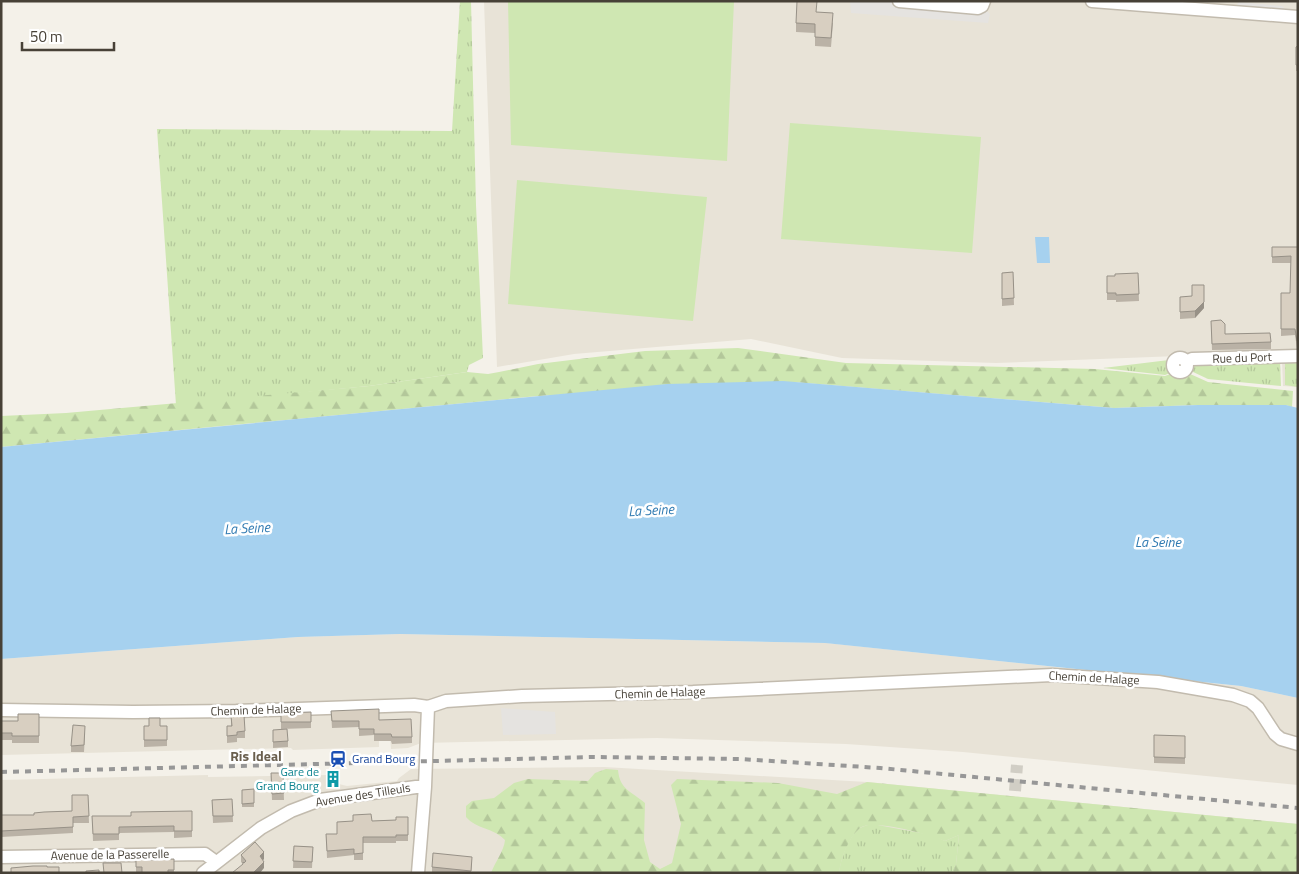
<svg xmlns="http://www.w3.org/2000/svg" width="1299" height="874" font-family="'Titillium Web',sans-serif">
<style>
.residential{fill:#e8e3d7}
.grass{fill:url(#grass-tufts)}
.forest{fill:url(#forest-firs)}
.garden{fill:#cfe7b2}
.parking{fill:#e5e3e0}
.water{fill:#a6d1ef}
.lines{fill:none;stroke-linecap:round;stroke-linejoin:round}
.minor-tunnel{stroke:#d1cec5;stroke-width:12;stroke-dasharray:12 6;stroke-linecap:butt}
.minor-casing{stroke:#c2bbae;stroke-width:15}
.minor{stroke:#fff;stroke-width:12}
.rail{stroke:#979797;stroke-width:4;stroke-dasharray:6 6;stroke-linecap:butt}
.wall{fill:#bab2a6}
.shaded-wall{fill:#979187}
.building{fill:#d8cfc1;stroke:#979187}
.labels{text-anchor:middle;stroke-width:5;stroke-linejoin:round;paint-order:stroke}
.street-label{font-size:12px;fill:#474137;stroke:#fff}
.transit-label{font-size:12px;fill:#164399;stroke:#fff;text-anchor:start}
.culture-label{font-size:12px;fill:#0d838f;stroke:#fff;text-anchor:end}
.water-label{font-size:14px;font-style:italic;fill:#317bb2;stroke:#fff}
.neighbourhood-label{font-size:14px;font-weight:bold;fill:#6a5f4e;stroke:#fff}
</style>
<defs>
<pattern id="grass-tufts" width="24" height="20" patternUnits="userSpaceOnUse" patternTransform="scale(1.25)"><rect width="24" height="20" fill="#cfe7b2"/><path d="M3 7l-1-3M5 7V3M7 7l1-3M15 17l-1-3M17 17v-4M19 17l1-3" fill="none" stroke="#b3c79a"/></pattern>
<pattern id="forest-firs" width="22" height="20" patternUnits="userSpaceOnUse" patternTransform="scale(1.25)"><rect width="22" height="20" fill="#cfe7b2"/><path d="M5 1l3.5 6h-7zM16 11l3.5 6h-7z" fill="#b3c79a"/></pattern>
</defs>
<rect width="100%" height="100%" fill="#f4f1e9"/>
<path class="residential" d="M484 1H1298V387L1283 386 1282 360 1255 353 996 363 842 358 751 339 574 354 497 367Z
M400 634 826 643 1241 686 1298 698V785L963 752 846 744 657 738 421 743 408 748 391 749 390 734H379V747L293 750 291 748 1 755V659L298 637Z
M604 767 867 782 1298 824V873H1V780L208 775V777L327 775 328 784H339L347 786 397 781 399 778 411 769Z"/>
<path class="grass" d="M460 1H471L476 205 483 358 469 365 467 372 369 386 176 405 157 129 452 131Z
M1169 360 1172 361V368L1175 371 1165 375 1103 368Z
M1285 360H1298V387L1285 385Z
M1280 361 1281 386 1208 379 1191 371 1196 363Z
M872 824 932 835 945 841 959 835 956 864 953 873H839C841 858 848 837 860 828 863 826 868 825 872 824Z"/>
<path class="forest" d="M738 348 846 363 1095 369 1165 376 1178 371 1188 373 1208 382 1293 391 1292 407 1286 405H1198L1114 408 793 382 538 396 1 447V416L66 413 369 386 467 372 488 374 499 372 538 364 645 351Z
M606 769 618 770C620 790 631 791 645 803L644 840 650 862 660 869 672 863 681 824 671 785 677 779 778 783 837 794 867 782 1298 824V873H953L956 864 959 835 945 841C931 835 871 818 860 828 848 838 841 858 839 873H491C495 862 504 851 505 840 494 828 476 829 466 817V806L472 801 494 798 514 783 528 779 588 781 595 773Z"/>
<path class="garden" d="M508 1H734L727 161 511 145Z
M790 123 981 137 972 253 781 239Z
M517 180 707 197 693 321 508 304Z"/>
<path class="parking" d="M850 1H981L982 6 990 14 988 23 851 13Z
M1239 2 1282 6 1286 10 1236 6Z
M501 708 555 712 556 734 503 735Z"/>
<path class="water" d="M1035 237H1049L1050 263H1037Z
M783 381 1114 408 1198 405H1286L1298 408V698L1241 686 825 643 400 634 298 637 1 659V447L667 384Z"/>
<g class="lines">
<path class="minor-tunnel" d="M1015 791 1017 765"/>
<g class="minor-casing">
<path id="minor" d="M899 1 978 8 982 6 984 1
M1092 1 1298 17
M1173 365a7 7 0 1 1 14 0a7 7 0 1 1-14 0Z
M1186 362 1192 359 1298 356
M1 710 133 712 236 711 414 705 428 707 446 701 522 696 693 692 1052 675 1158 682 1233 695 1250 701 1258 708 1275 734 1281 739 1298 744
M1 857 205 854 216 862
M203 873 261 828 291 811 320 800 416 787H425
M418 873 425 787 428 707"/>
</g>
<use href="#minor" class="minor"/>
<path class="rail" d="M1 772 593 757 741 759 880 768 1298 808"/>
</g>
<path class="wall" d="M817 12 833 23 831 47 815 46V33L796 32V23Z
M1298 46V71H1296V47Z
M1272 247H1298V348H1297L1295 335 1281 336V293H1290L1291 263H1272Z
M1013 272 1014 305 1002 306V273Z
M1138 273 1139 301 1116 302V300H1107V276H1115Z
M1192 285 1204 308 1195 318 1180 319V304L1192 297Z
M1211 321 1225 334 1271 342V349L1212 350Z
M331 711 379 720 412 737V743L392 744 391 741H374V735L359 736V727L332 728Z
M311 712V728L281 729V713Z
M39 714V743H12V740H1V721H18Z
M231 716 245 731V738H237V742L227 743V726H231Z
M144 726H167V746L144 747Z
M273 730 288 741V747L273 748Z
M85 733 84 752H71V746Z
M1154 735 1185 736V764L1154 763Z
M271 773H283L284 800H272Z
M254 789V807H242V790Z
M88 795 89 823H73V833L1 837V815H34L72 811Z
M232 799 233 822 213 823 212 800Z
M192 811V837L174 838V832L119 833V840L93 841 92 816H131Z
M408 817V841H396V843H363V860H354V855L327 858 326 834H337L372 821 396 820Z
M294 846 313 847 312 868H293Z
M241 855 264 859 263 860 264 868 243 864 241 862Z
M136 857 148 860 174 859V873H136Z
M472 864 471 873H432V867Z"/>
<path class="shaded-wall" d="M1204 302V308L1195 318V311Z
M264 852V859L260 863V856Z
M264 862V868L260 873H253Z"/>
<path class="building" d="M797 1H817L816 12 833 13 831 38 815 37V24L796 23Z
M1298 46V65H1296V47Z
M1272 247H1298V341H1297L1295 329H1281V293H1290L1291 256 1272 257Z
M1013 272 1014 298 1002 299V273Z
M1138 273 1139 294 1116 295V293H1107V276H1115V274Z
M1192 285H1204V302L1195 311 1180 312V297L1192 296Z
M1221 320 1225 324V334L1270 333 1271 342 1212 344 1211 321Z
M379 709V720L411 719 412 737H392L391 734H374V729H359V721H332L331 711Z
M311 712V722H281V713Z
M18 714H39V736H12V733H1V721H18Z
M244 715 245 731 237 732V735L227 736V726H232L231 716Z
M149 718H160V726H167V740H144V726H149Z
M73 725 85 726 84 745 71 746Z
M287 729 288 741 273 742V730Z
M1154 735 1185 736V758L1154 757Z
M271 773H283L284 793 272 794Z
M254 789V803L242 804V790Z
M72 795H88L89 816 73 817V827L1 831V815H34V813L44 812 72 811Z
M232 799 233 816H213L212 800Z
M192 811V831H174V826L119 827V834H93L92 816H131V812Z
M371 814 372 821 396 820V817H408V835H396V837H363V853L354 854V849L327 851 326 834H337V822L353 821V815Z
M255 842 264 852 260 856 264 862 253 873H232L243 864V862L244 863 246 861 241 855Z
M294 846 313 847 312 862 293 861Z
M433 853 472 857 471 871 432 867Z
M136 857H148V860L174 859V870H168V873H142V867H136Z
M103 863H121L122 873H104Z
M33 866H47V867H59V873H11V868Z
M99 870V873H86V871Z"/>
<defs>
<g id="station-bare" transform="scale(1.35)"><path d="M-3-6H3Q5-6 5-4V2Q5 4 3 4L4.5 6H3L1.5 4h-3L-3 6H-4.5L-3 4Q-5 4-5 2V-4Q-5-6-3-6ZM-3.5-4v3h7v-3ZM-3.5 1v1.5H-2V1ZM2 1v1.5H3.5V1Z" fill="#1a4fb4" stroke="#fff" stroke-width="2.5" paint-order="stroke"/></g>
<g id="building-bare" transform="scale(1.35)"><path d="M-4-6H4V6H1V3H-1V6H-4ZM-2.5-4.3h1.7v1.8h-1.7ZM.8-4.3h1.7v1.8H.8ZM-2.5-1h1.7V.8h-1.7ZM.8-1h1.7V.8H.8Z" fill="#0f9aa8" stroke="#fff" stroke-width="2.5" paint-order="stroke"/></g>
</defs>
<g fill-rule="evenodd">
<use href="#station-bare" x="338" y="759"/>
<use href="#building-bare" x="333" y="779"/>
</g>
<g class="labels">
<g class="street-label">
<text transform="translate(1242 358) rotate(-2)" y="4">Rue du Port</text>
<text transform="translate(1094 678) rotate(3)" y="4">Chemin de Halage</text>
<text transform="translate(660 693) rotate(-2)" y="4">Chemin de Halage</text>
<text transform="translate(256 710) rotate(-2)" y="4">Chemin de Halage</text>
<text transform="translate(363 795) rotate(-9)" y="4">Avenue des Tilleuls</text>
<text transform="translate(110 855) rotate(-1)" y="4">Avenue de la Passerelle</text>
</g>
<g class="transit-label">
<text x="352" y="763">Grand Bourg</text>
</g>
<g class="culture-label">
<text x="319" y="776">Gare de<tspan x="319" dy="14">Grand Bourg</tspan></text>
</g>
<g class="water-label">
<text transform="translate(651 510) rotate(-3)" y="5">La Seine</text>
<text transform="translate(247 528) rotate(-3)" y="5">La Seine</text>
<text x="1158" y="547">La Seine</text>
</g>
<g class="neighbourhood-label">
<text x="256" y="761">Ris Ideal</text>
</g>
</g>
<rect width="1299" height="874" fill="none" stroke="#474137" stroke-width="5"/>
<path d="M22 42v8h92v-8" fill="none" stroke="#474137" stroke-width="2.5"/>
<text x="30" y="42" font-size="15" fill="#474137" stroke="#ffffff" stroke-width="4" paint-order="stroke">50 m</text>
</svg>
